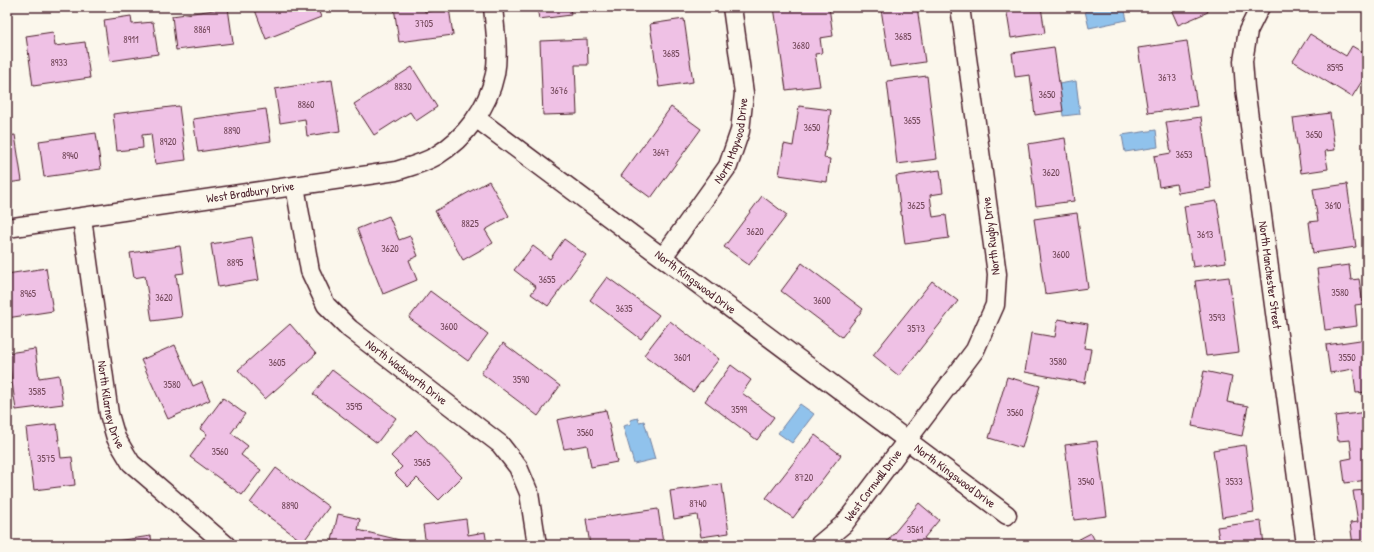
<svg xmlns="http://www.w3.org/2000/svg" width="1374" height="552" font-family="'Patrick Hand',sans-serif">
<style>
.water{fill:#90c2ec;stroke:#74819f}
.building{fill:#efc1e5;stroke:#4a1f2b}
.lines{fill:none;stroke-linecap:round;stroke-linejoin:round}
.street-casing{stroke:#4a1f2b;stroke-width:21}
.street{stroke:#fbf7ec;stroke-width:18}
.labels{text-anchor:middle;stroke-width:3;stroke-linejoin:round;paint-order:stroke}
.number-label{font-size:10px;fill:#73485a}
.street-label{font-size:12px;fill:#4a1f2b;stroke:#fbf7ec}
</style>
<rect width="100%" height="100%" fill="#fbf7ec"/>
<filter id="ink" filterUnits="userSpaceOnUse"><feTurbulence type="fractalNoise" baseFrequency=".025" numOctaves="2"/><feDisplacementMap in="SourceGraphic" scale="8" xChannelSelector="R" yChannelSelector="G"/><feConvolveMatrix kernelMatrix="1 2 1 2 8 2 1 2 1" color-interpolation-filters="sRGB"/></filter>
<g filter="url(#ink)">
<path class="water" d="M1107 7H1124L1127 20 1089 28 1085 11Z
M1076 81 1080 114 1063 116 1059 84Z
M1156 130 1158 147 1125 152 1122 135Z
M800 404 814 414 792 443 778 433Z
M638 418 639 422 644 421 655 459 634 464 623 426 631 424 630 420Z"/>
<path class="building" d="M263 7H317L321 17 266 39 255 10Z
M394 7H424L425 12 449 8 453 35 399 42Z
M537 7H570L571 15 539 19Z
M774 7H829L833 36 820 38 822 53 815 54 820 86 786 90Z
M893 7H917L925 62 890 67 881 9Z
M1006 7H1041L1045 33 1011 38Z
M1170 7H1206L1208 12 1178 25Z
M228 8 233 43 176 50 172 16Z
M131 16 132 24 153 22 158 54 110 61 104 20Z
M684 19 693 82 659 87 650 24Z
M53 32 55 46 85 42 90 78 33 86 26 36Z
M1310 34 1346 56 1352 46 1367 55V73L1352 97 1293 61Z
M587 39 588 65H575L577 114 543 115 540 41Z
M1187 41 1197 106 1148 113 1138 48Z
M1054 47 1063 111 1035 115 1030 75 1015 77 1012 53Z
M412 67 437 107 416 121 410 112 374 135 354 104Z
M927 76 937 159 897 164 887 81Z
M332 80 340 131 307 136 305 119 280 123 275 89Z
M179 106 186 160 155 164 151 134 142 135 143 148 117 151 113 114Z
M799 106 831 110 824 158 830 159 827 182 779 175 784 144 793 146Z
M671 107 701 129 651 198 621 176Z
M266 109 271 141 198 152 193 119Z
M1330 113 1335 150 1325 151 1328 169 1301 173 1293 118Z
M1201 117 1211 188 1178 193 1176 184 1159 187 1154 156 1171 153 1166 122Z
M96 133 101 169 44 177 39 141Z
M15 135 22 181 7 183V136Z
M1065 138 1074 201 1036 206 1028 144Z
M940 170 943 193 930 195 933 217 946 215 949 238 905 244 896 176Z
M489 181 509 216 485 230 493 243 463 260 435 211Z
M1347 184 1356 247 1313 253 1309 222 1318 221 1313 189Z
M762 196 787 215 749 265 724 247Z
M1217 201 1226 262 1193 267 1184 206Z
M1077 213 1088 288 1045 294 1034 219Z
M389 216 399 240 410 236 418 256 409 260 417 280 383 294 357 229Z
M252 237 259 280 218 287 211 244Z
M564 239 586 255 548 306 531 294 536 287 514 270 533 246 550 259Z
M180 246 184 273 176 274 182 317 152 321 145 276 134 278 130 253Z
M802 263 863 309 842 337 781 291Z
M1349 265 1351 280 1359 279 1363 304 1355 305 1357 326 1325 330 1317 269Z
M46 268 53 311 7 318V274Z
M607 277 659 315 641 339 590 300Z
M1229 277 1239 352 1206 356 1195 281Z
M932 281 958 301 899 376 873 355Z
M430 291 488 334 468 361 409 318Z
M1058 319 1088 324 1084 348 1091 349 1085 383 1025 372 1031 333 1055 337Z
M670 321 719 359 693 392 644 355Z
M290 324 316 354 265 399 238 370Z
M1367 339V392L1356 393 1353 369 1330 373 1326 345Z
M503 343 560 386 538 416 481 373Z
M175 345 193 386 202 382 210 400 168 419 141 360Z
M35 349 39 378 59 375 63 404 16 410 8 353Z
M731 365 751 380 742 393 774 417 757 440 705 401Z
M332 370 396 418 377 443 313 394Z
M1204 371 1232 377 1227 402 1248 406 1242 436 1192 426Z
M1007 377 1040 386 1022 448 989 438Z
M223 398 245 414 231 433 248 446 241 455 261 470 242 495 190 457 207 434 200 429Z
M606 410 617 462 591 467 587 445 564 449 557 420Z
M1367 412V480L1345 483 1342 460 1352 458 1350 440 1338 441 1335 416Z
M57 424 61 458 72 457 75 485 34 490 26 428Z
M416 430 462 477 439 500 417 478 408 487 395 474 402 467 391 456Z
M815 435 841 455 793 518 766 498Z
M1097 441 1107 516 1074 520 1065 445Z
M1245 445 1254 512 1222 517 1213 450Z
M276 468 329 507 303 542 250 503Z
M722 484 729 533 701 537 697 515 674 519 670 491Z
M1367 490V545H1353L1350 523 1358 522 1353 491Z
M919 503 939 520 924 538 933 545H884Z
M658 509 663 543 648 545H590L586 519Z
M338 514 360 519 358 530 404 541 403 545H331Z
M466 519 468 535 485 532 487 545H426L423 525Z
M1261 521 1264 545H1220L1217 527Z
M1091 533 1097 545H1068Z
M151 536 152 545H87Z"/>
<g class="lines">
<g class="street-casing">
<g id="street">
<path id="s1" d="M1260 7 1248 31 1243 61 1245 88 1306 545"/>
<path id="s2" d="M476 118 1007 515"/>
<path id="s3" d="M295 186 310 271 326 305 350 329 500 444 518 467 529 493 537 545"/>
<path id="s4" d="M82 218 109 414 116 438 131 463 226 545"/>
<path id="s5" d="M7 228 396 171C409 167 424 163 436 156 465 138 488 108 495 74 499 52 495 29 493 7"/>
<path id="s6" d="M663 257 728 166 740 131 744 93 732 7"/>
<path id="s7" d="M819 545 844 524 975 350 995 305 997 274 960 7"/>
</g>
</g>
<use href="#street" class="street"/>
</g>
</g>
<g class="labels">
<g class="number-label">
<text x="424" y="27">3705</text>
<text x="202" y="33">8869</text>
<text x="903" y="40">3685</text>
<text x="131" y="43">8911</text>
<text x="801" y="49">3680</text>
<text x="671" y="57">3685</text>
<text x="59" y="66">8933</text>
<text x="1335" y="71">8595</text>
<text x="1167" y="81">3673</text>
<text x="403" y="90">8830</text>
<text x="559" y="94">3676</text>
<text x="1047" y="98">3650</text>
<text x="306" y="108">8860</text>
<text x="912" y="124">3655</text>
<text x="812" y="131">3650</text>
<text x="232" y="134">8890</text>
<text x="1314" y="138">3650</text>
<text x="168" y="145">8920</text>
<text x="661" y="156">3647</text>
<text x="1184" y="158">3653</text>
<text x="70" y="159">8940</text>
<text x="1051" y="176">3620</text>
<text x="916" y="209">3625</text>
<text x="1333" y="209">3610</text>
<text x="470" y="227">8825</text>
<text x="755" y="235">3620</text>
<text x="1205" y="238">3613</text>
<text x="390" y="252">3620</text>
<text x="1061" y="258">3600</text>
<text x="235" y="266">8895</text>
<text x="547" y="283">3655</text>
<text x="1340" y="296">3580</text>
<text x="28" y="297">8965</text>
<text x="164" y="301">3620</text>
<text x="822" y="304">3600</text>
<text x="624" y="312">3635</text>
<text x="1217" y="321">3593</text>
<text x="449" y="330">3600</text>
<text x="916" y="332">3573</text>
<text x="682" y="361">3601</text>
<text x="1347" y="361">3550</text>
<text x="1058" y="365">3580</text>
<text x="277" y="366">3605</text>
<text x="521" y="383">3590</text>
<text x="172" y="388">3580</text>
<text x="37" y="395">3585</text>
<text x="354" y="410">3595</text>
<text x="739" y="413">3599</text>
<text x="1015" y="416">3560</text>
<text x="585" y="436">3560</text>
<text x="220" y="455">3560</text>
<text x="46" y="462">3575</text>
<text x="422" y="466">3565</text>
<text x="804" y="481">8720</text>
<text x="1086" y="485">3540</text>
<text x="1234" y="485">3533</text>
<text x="698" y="507">8740</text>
<text x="290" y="509">8890</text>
<text x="915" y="533">3561</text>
</g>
<g class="street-label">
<text dy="4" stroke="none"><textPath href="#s6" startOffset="137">North Maywood Drive</textPath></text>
<text dy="4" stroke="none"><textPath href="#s5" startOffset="246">West Bradbury Drive</textPath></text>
<text transform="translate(991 236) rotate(-97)" y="4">North Rugby Drive</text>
<text dy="4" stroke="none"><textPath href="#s1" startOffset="273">North Manchester Street</textPath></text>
<text dy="4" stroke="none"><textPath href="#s2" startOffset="274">North Kingswood Drive</textPath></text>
<text dy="4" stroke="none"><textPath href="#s3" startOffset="229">North Wadsworth Drive</textPath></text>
<text dy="4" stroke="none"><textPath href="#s4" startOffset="189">North Kilarney Drive</textPath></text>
<text dy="4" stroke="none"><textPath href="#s2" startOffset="598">North Kingswood Drive</textPath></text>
<text dy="4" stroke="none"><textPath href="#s7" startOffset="81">West Cornwall Drive</textPath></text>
</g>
</g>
<rect width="1374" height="552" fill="none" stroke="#fbf7ec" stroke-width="24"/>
<rect x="12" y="12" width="1350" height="528" fill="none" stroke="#4a1f2b" stroke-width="1.5" filter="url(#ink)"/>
</svg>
